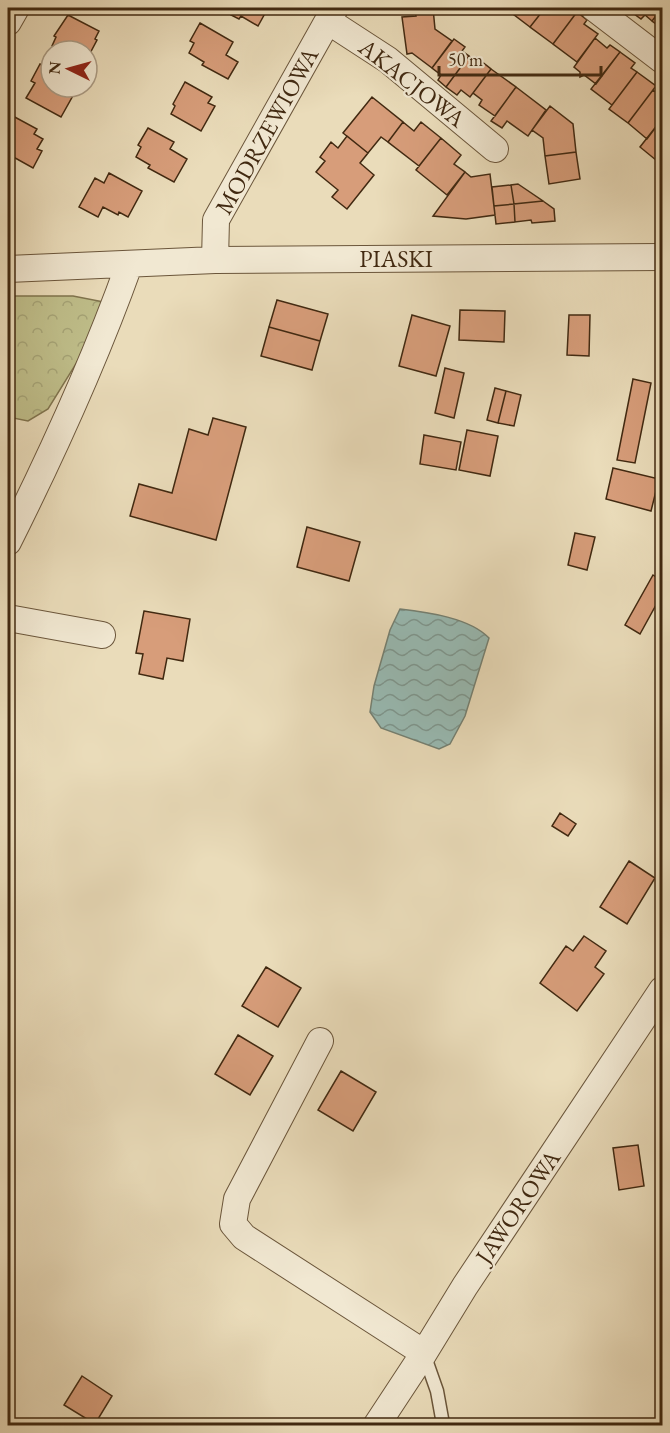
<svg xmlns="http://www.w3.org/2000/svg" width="670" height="1433" font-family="'EB Garamond',serif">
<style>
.forest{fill:url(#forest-crowns);stroke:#80744e;stroke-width:1.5}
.water{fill:url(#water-waves);stroke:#758173;stroke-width:1.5}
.building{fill:#d79d7a;stroke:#412911;stroke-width:1.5}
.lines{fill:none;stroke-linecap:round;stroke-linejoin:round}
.service-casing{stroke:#6b563b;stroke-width:15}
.minor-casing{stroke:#6b563b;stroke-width:28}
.service{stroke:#f1e8d2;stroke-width:12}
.minor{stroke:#f1e8d2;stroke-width:26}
.labels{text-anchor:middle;stroke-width:4.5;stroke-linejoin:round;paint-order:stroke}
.street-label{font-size:24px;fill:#412911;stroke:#f1e8d2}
</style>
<defs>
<pattern id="forest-crowns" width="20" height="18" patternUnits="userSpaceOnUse" patternTransform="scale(1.5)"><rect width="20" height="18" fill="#bfbe8a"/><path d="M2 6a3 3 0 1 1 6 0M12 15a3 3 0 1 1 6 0" fill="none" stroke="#a5a376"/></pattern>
<pattern id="water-waves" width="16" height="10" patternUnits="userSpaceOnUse" patternTransform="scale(1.5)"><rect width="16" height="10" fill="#98bbb4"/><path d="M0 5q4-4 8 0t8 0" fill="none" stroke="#7e9891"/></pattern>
</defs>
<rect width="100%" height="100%" fill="#eadcba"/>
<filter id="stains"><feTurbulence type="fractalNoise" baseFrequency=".00333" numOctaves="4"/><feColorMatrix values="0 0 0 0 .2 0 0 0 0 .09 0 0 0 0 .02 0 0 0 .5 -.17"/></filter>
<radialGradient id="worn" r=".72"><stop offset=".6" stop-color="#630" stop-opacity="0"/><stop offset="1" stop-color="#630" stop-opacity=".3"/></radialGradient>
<path class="forest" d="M8 296H73L104 302 79 359 48 409 28 421 8 417Z"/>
<path class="water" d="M400 609C427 612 470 618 489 638L465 716 450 744 439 749 381 728 370 712 374 686 390 630Z"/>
<path class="building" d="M225 8H268L258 26 241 16 239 19 231 15 233 12Z
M433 8 435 29 452 41 432 68 412 53 407 54 402 17 416 16 415 10Z
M512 8H545L530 27 509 11Z
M545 8H570L577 12 553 44 530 27Z
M626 8H662L652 21 645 15 641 19Z
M662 8V36L657 32 660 27 652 21Z
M577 12 587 20 584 24 598 34 577 62 553 44Z
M68 15 99 31 95 39 97 40 87 59V51H62L52 46 56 37 54 36Z
M200 23 233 42 226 55 238 62 228 79 202 65 204 62 189 53 194 43 190 41Z
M595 38 607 48 610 45 620 52 596 84 584 75 580 77V72L574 67Z
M454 39 465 47 462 51 469 56 446 87 438 80 441 75 432 68Z
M620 52 635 63 631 68 637 72 612 105 591 89Z
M469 56 474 60 476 57 491 69 470 97 461 90 457 95 446 87Z
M40 64 51 70V87H66L75 92 61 117 26 98 35 83 31 81Z
M491 69 516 87 495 116 479 105 482 100 473 93Z
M637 72 656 86 628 123 609 109Z
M185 82 212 97 208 103 215 106 201 131 171 114 175 106 173 104Z
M516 87 546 110 528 136 507 121 502 128 491 121Z
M653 90 662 97V119L647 139 628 123Z
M372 97 403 122 388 142 381 137 368 153 343 133Z
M550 106 573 124 576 152 545 156 543 138 532 130Z
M11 115 37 129 34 134 43 139 37 149 42 151 33 168 8 154V122Z
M662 119V165L640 147Z
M403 122 414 131 421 122 441 138 419 166 388 142Z
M148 128 174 142 170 149 187 159 174 182 148 168 150 165 136 157 141 147 138 145Z
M347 136 368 153 360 163 374 175 347 209 332 197 338 190 316 172 325 161 320 157 331 142 338 148Z
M441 138 461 155 454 164 465 172 447 195 416 170Z
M576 152 580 179 549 184 545 156Z
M465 172 471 177 490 174 495 215 466 219 433 216Z
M109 173 142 191 128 217 119 212 118 215 103 207 98 217 79 207 95 178 104 183Z
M518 184 543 201 514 204 511 185Z
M511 185 514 204 494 206 492 187Z
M543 201 554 209 555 221 532 223 531 220 515 222 514 204Z
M514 204 515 222 496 224 494 206Z
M277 300 328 314 320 341 269 327Z
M460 310 505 311 504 342 459 340Z
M412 315 450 326 436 376 399 366Z
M569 315H590L589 356 567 355Z
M661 317H662V348H660Z
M269 327 320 341 312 370 261 356Z
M445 368 464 373 454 418 435 413Z
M633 379 651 383 635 463 617 460Z
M495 388 506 391 498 423 487 420Z
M506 391 521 395 514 426 498 423Z
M213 418 246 427 216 540 130 516 139 484 172 493 189 429 208 435Z
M467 430 498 436 490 476 459 470Z
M424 435 461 442 456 470 420 464Z
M613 468 659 479 651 511 606 499Z
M307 527 360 542 349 581 297 567Z
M575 533 595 537 587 570 568 565Z
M653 575 662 581V594L640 634 625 625Z
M144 611 190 619 183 661 167 658 163 679 139 674 143 654 136 653Z
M560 813 576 824 568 836 552 826Z
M629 861 655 878 627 924 600 907Z
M584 936 606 951 595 967 604 974 577 1011 540 983 566 946 573 951Z
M266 967 301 988 278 1027 242 1006Z
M238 1035 273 1056 250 1095 215 1074Z
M341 1071 376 1092 353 1131 318 1110Z
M638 1145 644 1186 619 1190 613 1148Z
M82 1376 112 1396 95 1424 64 1405Z"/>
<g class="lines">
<g class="service-casing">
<path id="service" d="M424 1354 437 1391 443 1424"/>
</g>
<g class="minor-casing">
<path id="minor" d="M594 8 662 60
M328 21 388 60 495 149
M8 22 16 8
M215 260 216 220 335 8
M8 269 215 260 662 257
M8 542C53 452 95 360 129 265
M8 618 102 635
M320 1041 237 1199 233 1224 244 1237 424 1353
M376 1426 424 1353 465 1286 662 990"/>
</g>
<use href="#service" class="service"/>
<use href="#minor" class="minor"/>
</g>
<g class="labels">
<g class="street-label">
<text transform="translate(412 83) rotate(38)" y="8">AKACJOWA</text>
<text transform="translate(267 131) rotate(-61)" y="8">MODRZEWIOWA</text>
<text x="396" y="267">PIASKI</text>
<text transform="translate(518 1207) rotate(-56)" y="8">JAWOROWA</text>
</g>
</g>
<rect width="670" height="1433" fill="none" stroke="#eadcba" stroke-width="30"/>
<rect x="9" y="9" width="652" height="1415" fill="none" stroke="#412911" stroke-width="3"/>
<rect x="15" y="15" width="640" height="1403" fill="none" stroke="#412911" stroke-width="1.5"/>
<g transform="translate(69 69) rotate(275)"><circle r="28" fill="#f1e8d2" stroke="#ab9c85" stroke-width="1.5"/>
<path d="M0-4.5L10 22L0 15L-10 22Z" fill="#8f2418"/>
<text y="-9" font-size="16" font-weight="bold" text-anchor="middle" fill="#412911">N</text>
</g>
<path d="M439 66v9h162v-9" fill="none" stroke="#412911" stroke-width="3"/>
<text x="448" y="66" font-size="18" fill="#412911" stroke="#f1e8d2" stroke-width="4.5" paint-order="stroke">50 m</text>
<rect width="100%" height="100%" filter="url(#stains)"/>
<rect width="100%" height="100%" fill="url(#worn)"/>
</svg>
